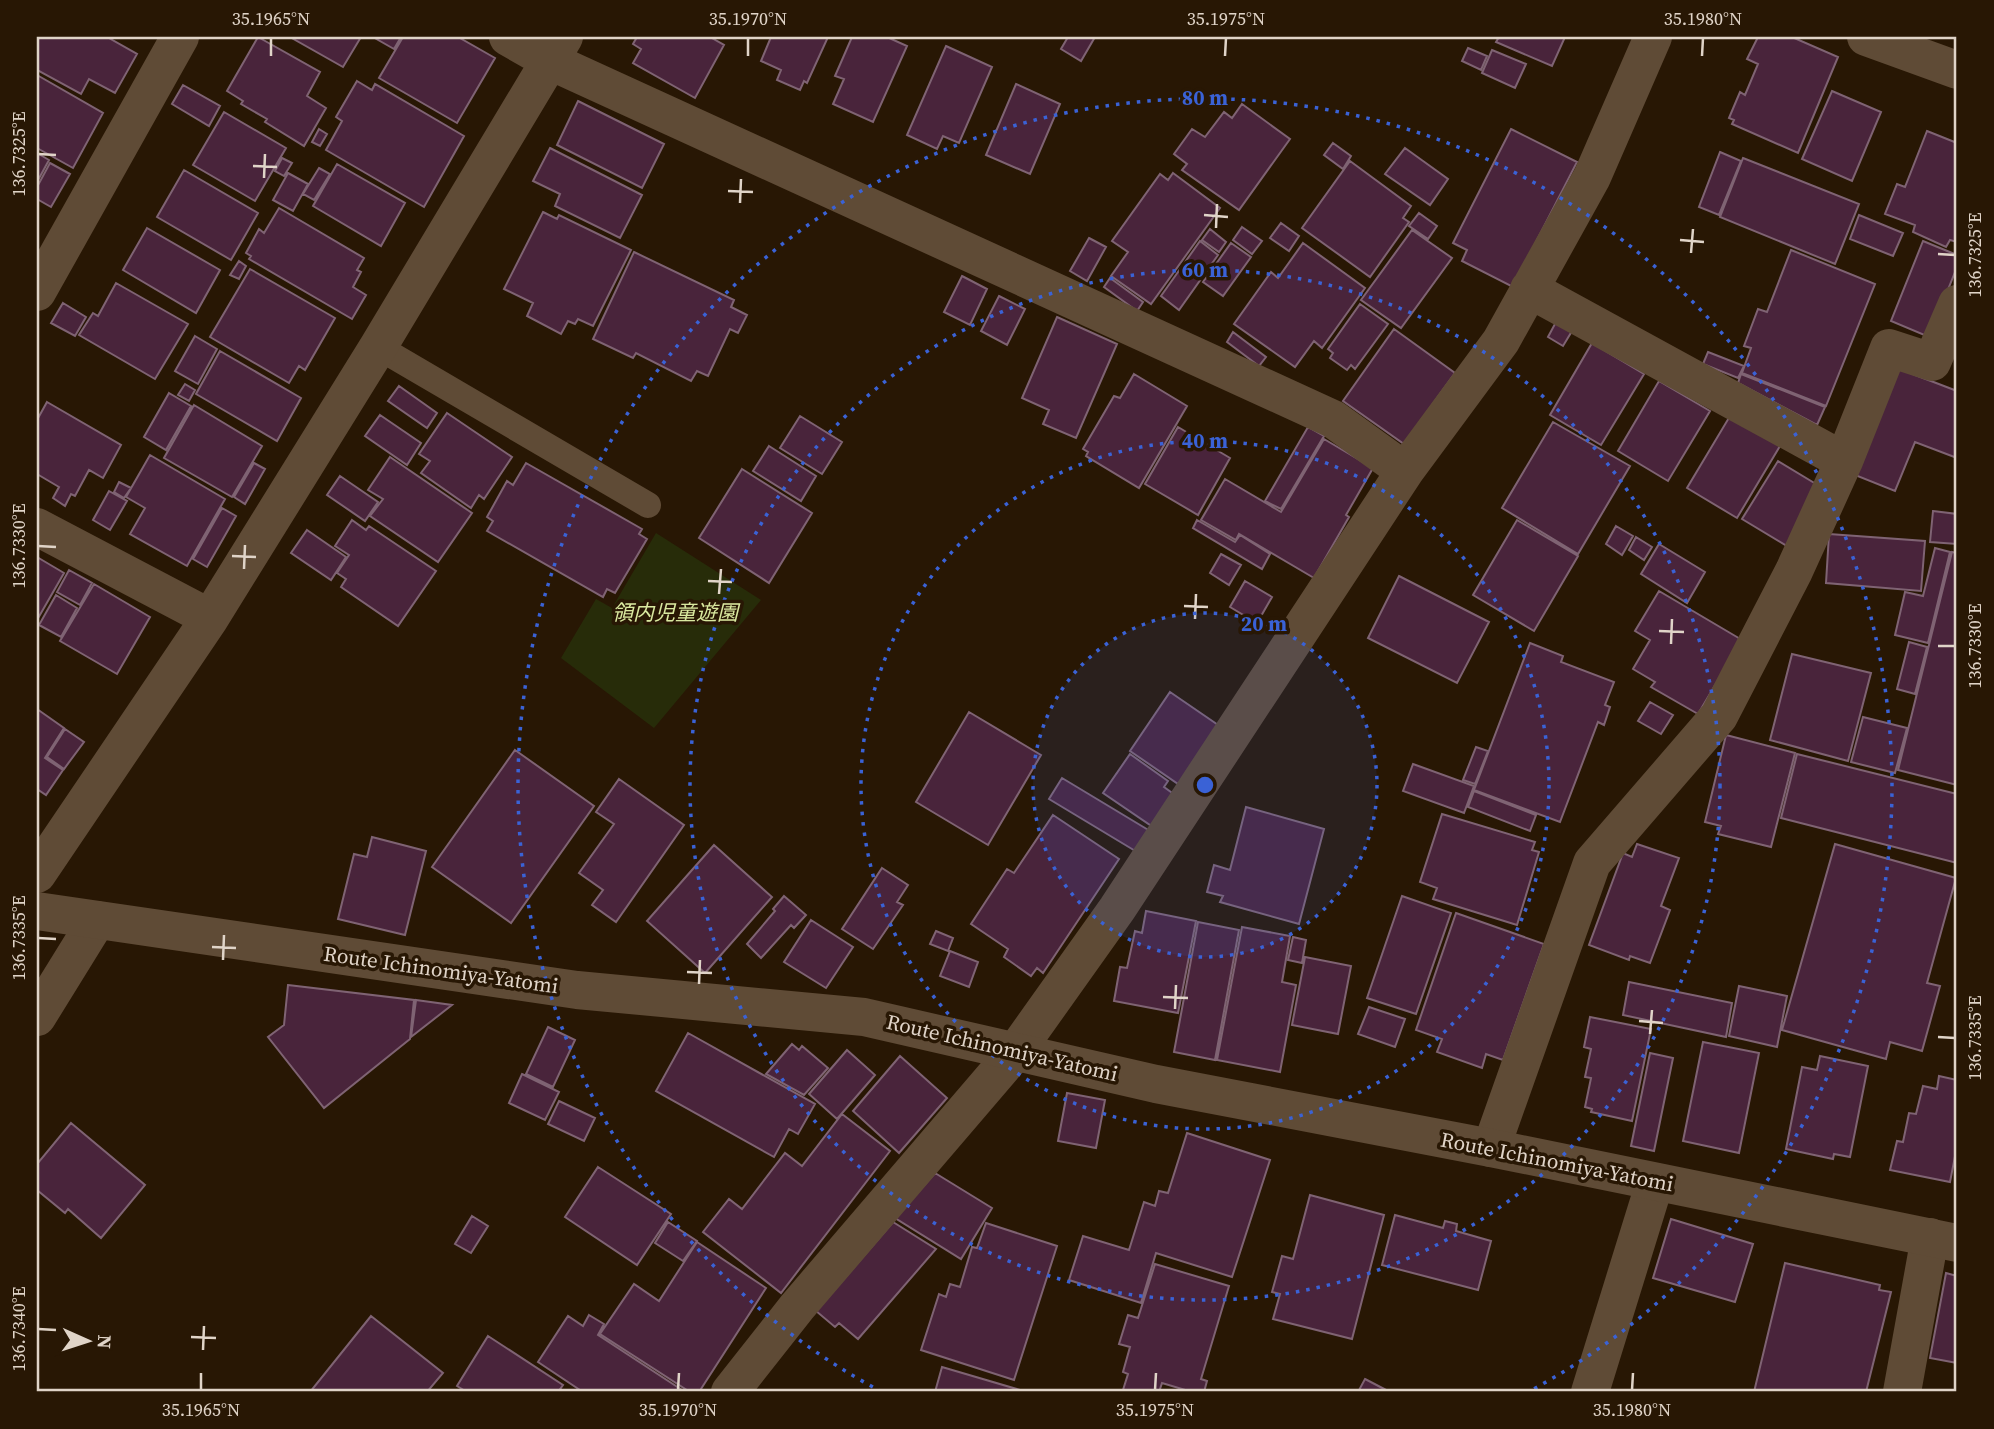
<svg xmlns="http://www.w3.org/2000/svg" width="1994" height="1429" font-family="'Source Serif 4','Noto Sans JP',serif">
<style>
.green{fill:#272c09}
.building{fill:#49243b;stroke:#7f6373;stroke-width:2}
.lines{fill:none;stroke-linecap:round;stroke-linejoin:round}
.lane{stroke:#5f4b36;stroke-width:26}
.street{stroke:#5f4b36;stroke-width:38}
.secondary{stroke:#5f4b36;stroke-width:38}
.ticks{fill:none;stroke:#e0d4c8;stroke-width:2.5}
.ring{fill:none;stroke:#3a62d6;stroke-width:3.5;stroke-dasharray:3.5 7}
.labels{text-anchor:middle;stroke-width:7;stroke-linejoin:round;paint-order:stroke}
.park-label{font-size:21px;font-style:italic;fill:#dae9a0;stroke:#281704}
.street-label{font-size:21px;fill:#e0d4c8;stroke:#281704}
.centre{fill:#3a62d6;stroke:#281704;stroke-width:3.5}
.ring-label{font-size:21px;text-anchor:middle;font-weight:bold;fill:#3a62d6;stroke:#281704;stroke-width:7;stroke-linejoin:round;paint-order:stroke}
.neatline{fill:none;stroke:#e0d4c8;stroke-width:2.5}
.ticks-label{font-size:18px;text-anchor:middle;fill:#e0d4c8}
</style>
<rect width="100%" height="100%" fill="#281704"/>
<path class="green" d="M656 533 761 600 654 728 561 658 596 599 612 608Z"/>
<path class="building" d="M37 37H107L137 54 115 93 89 79 81 94 37 70Z
M258 37 320 72 307 96 326 108 304 146 265 122 267 119 241 104 243 101 227 91Z
M290 37H361L343 67Z
M373 37H401L394 49Z
M403 37H458L495 58 457 123 379 78Z
M637 37H710L724 45 695 98 633 63 641 49 633 44Z
M771 37H828L807 83 804 81 800 90 777 80 781 70 761 61Z
M852 37H887L907 46 873 122 833 104 844 79 835 76Z
M1068 37H1095L1081 61 1061 49Z
M1499 37H1565L1552 66 1496 42Z
M1758 37H1792L1838 57 1798 153 1732 124 1734 120 1729 118 1740 92 1745 95 1758 64 1747 59Z
M946 46 992 67 959 143 943 136 937 149 907 135Z
M1468 48 1487 56 1481 70 1462 61Z
M1492 50 1526 64 1515 88 1482 73Z
M37 75 103 113 73 168 37 148Z
M357 81 372 90 375 84 464 136 424 207 326 150 342 121 336 117Z
M1016 84 1060 104 1030 174 986 155Z
M183 85 220 106 209 126 172 104Z
M1832 91 1881 112 1852 181 1802 159Z
M578 101 664 144 642 188 557 145Z
M1242 104 1290 139 1239 210 1182 170 1187 164 1174 154 1192 129 1205 137 1224 112 1232 118Z
M224 112 286 148 255 201 193 165Z
M319 129 327 134 320 146 312 142Z
M1511 129 1577 162 1513 287 1462 261 1467 250 1453 243Z
M1927 131 1957 143V242L1950 240 1946 247 1913 232 1915 225 1885 214 1897 184 1905 187Z
M1333 143 1351 156 1343 169 1324 155Z
M550 148 642 195 620 238 555 206 560 194 533 181Z
M1405 148 1448 179 1430 205 1385 174Z
M1720 152 1741 161 1719 215 1699 207Z
M37 153 49 160 37 182Z
M282 158 292 163 284 176 275 171Z
M1743 158 1859 204 1835 264 1720 217Z
M1350 161 1411 206 1403 218 1409 222 1370 277 1302 228Z
M50 163 70 174 51 207 37 199V187Z
M337 164 405 203 381 246 313 206Z
M319 168 330 174 314 200 303 194Z
M184 170 258 213 231 260 157 217Z
M288 173 308 184 293 211 273 200Z
M1173 173 1220 208 1151 304 1111 276 1128 252 1112 241 1160 174 1168 180Z
M279 208 364 258 357 270 361 272 353 287 366 295 352 319 249 259 251 256 246 253 259 229 264 233Z
M543 212 557 219 559 215 631 250 593 326 578 319 575 324 568 321 561 334 527 316 533 303 504 289Z
M1419 213 1437 226 1428 239 1409 226Z
M1859 215 1903 233 1893 256 1850 239Z
M1281 223 1299 236 1289 251 1270 238Z
M1242 227 1262 241 1252 254 1233 240Z
M147 228 220 270 196 313 123 270Z
M1210 229 1226 242 1219 252 1202 240Z
M1412 230 1452 258 1401 328 1361 300Z
M1089 238 1106 247 1087 281 1070 271Z
M1200 241 1218 255 1179 310 1161 296Z
M1923 241 1957 255V267L1929 337 1891 321Z
M1231 243 1251 257 1223 296 1203 282Z
M1303 243 1365 288 1322 348 1314 341 1295 367 1234 324 1271 272 1278 278Z
M1791 250 1875 284 1826 406 1742 373 1751 348 1744 346 1758 309 1767 312Z
M634 252 734 300 731 307 747 315 738 333 730 329 708 376 697 371 691 381 636 353 633 358 593 339Z
M239 261 246 266 239 279 230 275Z
M250 269 335 318 305 370 299 366 289 383 210 337Z
M962 276 987 289 970 325 944 312Z
M1110 278 1143 302 1137 311 1104 287Z
M116 283 188 324 155 379 79 335 93 313 98 316Z
M999 296 1025 309 1007 345 981 331Z
M63 303 86 317 75 336 51 323Z
M1360 304 1388 324 1355 369 1351 365 1347 370 1330 358 1333 353 1328 349Z
M1057 317 1117 344 1076 438 1043 424 1049 410 1022 398Z
M1556 322 1572 331 1563 346 1548 337Z
M1394 329 1455 373 1404 444 1343 401Z
M1233 332 1266 357 1259 366 1227 342Z
M195 336 217 349 198 384 175 371Z
M1592 343 1644 374 1601 445 1550 415Z
M220 351 301 398 277 441 196 394Z
M1708 352 1744 366 1738 378 1703 364Z
M1897 368 1957 391V458L1915 442 1895 491 1855 475Z
M1134 374 1187 406 1139 488 1086 456 1088 452 1083 449 1114 396 1120 398Z
M1741 374 1825 407 1817 425 1738 383Z
M1659 381 1710 411 1668 481 1618 451Z
M185 384 195 390 189 401 178 395Z
M399 386 437 413 427 428 388 401Z
M169 393 191 406 166 450 144 437Z
M47 402 121 445 103 478 89 470 75 496 71 494 65 506 53 498 59 487 37 474V420Z
M194 405 262 446 232 497 164 458Z
M447 413 512 457 484 499 479 495 471 508 421 473 430 461 419 454Z
M380 415 421 443 407 465 365 436Z
M800 416 842 442 822 474 780 448Z
M1730 416 1780 446 1737 518 1687 488Z
M1553 422 1630 466 1578 554 1502 508Z
M1178 427 1230 458 1198 515 1145 484Z
M1308 427 1324 436 1281 509 1265 501Z
M1324 439 1373 468 1346 515 1349 517 1314 578 1239 534 1236 540 1201 520 1225 479 1281 512Z
M769 446 816 476 801 501 753 471Z
M150 455 225 499 187 566 130 534 145 508 126 497Z
M390 457 472 513 438 562 370 516 383 499 368 490Z
M1778 461 1821 487 1787 546 1742 519Z
M254 463 265 469 245 504 234 497Z
M526 463 642 529 639 534 647 539 615 593 607 589 603 597 487 531 493 521 487 517 507 481 513 485Z
M742 469 812 513 769 583 699 538Z
M340 476 378 502 365 521 327 495Z
M119 482 131 488 124 498 114 492Z
M109 491 127 501 110 530 93 520Z
M222 508 236 516 207 567 193 559Z
M1933 511 1957 514V544L1930 542Z
M352 520 366 530 369 526 436 571 398 626 341 587 346 579 337 573 349 555 335 546Z
M1197 520 1235 542 1240 535 1270 554 1262 569 1193 528Z
M1517 520 1578 556 1534 631 1473 595Z
M1616 526 1633 536 1622 555 1606 544Z
M307 530 346 557 331 580 291 553Z
M1829 534 1925 541 1921 591 1826 583Z
M1636 537 1652 547 1644 560 1629 550Z
M1659 544 1705 572 1687 603 1641 574Z
M1935 548 1950 552 1928 643 1895 635 1905 592 1923 596Z
M1952 552 1957 553V785L1898 770Z
M1221 554 1241 565 1229 585 1210 573Z
M37 557 64 573 37 620Z
M69 570 92 583 80 605 57 592Z
M1399 576 1489 622 1457 683 1368 638Z
M1245 581 1272 597 1257 623 1230 607Z
M94 584 150 617 117 674 60 641Z
M1659 591 1742 640 1698 714 1651 687 1655 682 1633 669 1650 640 1635 631Z
M56 595 77 608 61 637 39 625Z
M1909 642 1927 647 1915 694 1897 689Z
M1530 643 1563 656 1561 662 1614 682 1605 705 1610 707 1604 725 1598 722 1560 822 1474 790Z
M1792 654 1871 673 1848 761 1770 740Z
M1170 692 1221 727 1181 786 1130 751Z
M1650 702 1673 715 1661 734 1638 721Z
M37 709 64 728 45 758 63 770 46 795 37 789Z
M969 712 1041 755 988 845 916 802Z
M1863 717 1907 728 1895 773 1851 762Z
M65 729 84 742 64 769 47 757Z
M1726 735 1795 753 1771 847 1718 834 1721 826 1705 822Z
M1476 747 1488 751 1475 784 1463 780Z
M515 750 594 806 511 923 432 867Z
M1130 754 1168 781 1164 787 1175 795 1153 827 1103 793Z
M1797 754 1957 794V863L1781 818Z
M1413 764 1474 786 1464 813 1403 791Z
M1062 778 1150 831 1137 852 1049 799Z
M619 779 684 825 616 922 592 905 603 890 579 873 614 824 596 812Z
M1474 791 1536 815 1530 831 1468 807Z
M1246 807 1324 829 1299 924 1220 902 1223 896 1207 892 1214 865 1230 870Z
M1442 814 1535 842 1532 850 1539 852 1517 925 1433 899 1437 888 1420 882Z
M1053 815 1119 859 1043 973 1037 968 1031 976 1004 957 1008 949 971 924 1007 869 1014 873Z
M372 837 426 851 405 935 338 919 354 854 367 857Z
M1637 844 1679 858 1661 906 1670 910 1650 963 1630 956 1629 960 1589 945 1623 853 1632 857Z
M1835 844 1956 878 1927 983 1940 986 1922 1051 1890 1042 1886 1059 1782 1030Z
M714 845 772 897 705 973 647 921Z
M882 868 908 885 897 902 903 905 873 949 842 929Z
M784 896 806 915 794 928 791 925 761 958 747 944 775 911 773 909Z
M1402 896 1451 913 1416 1014 1367 998Z
M1146 911 1196 921 1178 1013 1114 1001 1120 967 1127 968 1135 931 1142 933Z
M1456 913 1544 944 1503 1060 1486 1054 1482 1068 1437 1052 1442 1039 1416 1030Z
M811 920 853 947 826 988 784 962Z
M1198 922 1239 930 1215 1060 1174 1052Z
M1242 927 1290 936 1282 982 1296 985 1280 1072 1217 1060Z
M936 931 953 938 948 951 930 944Z
M1293 937 1306 940 1302 963 1288 960Z
M950 951 978 962 969 987 940 976Z
M1305 957 1351 966 1338 1034 1292 1025Z
M1629 982 1732 1003 1726 1037 1623 1015Z
M288 985 414 1000 410 1039 324 1108 268 1037 284 1025Z
M1739 986 1787 996 1777 1047 1729 1036Z
M416 1000 452 1005 411 1037Z
M1369 1007 1405 1019 1395 1047 1358 1034Z
M1590 1017 1651 1029 1632 1121 1591 1112 1592 1109 1585 1107 1591 1078 1585 1077 1591 1049 1584 1047Z
M548 1027 575 1040 553 1087 526 1074Z
M688 1033 815 1104 798 1134 789 1129 774 1157 656 1091Z
M1703 1042 1759 1053 1739 1153 1683 1141Z
M792 1044 799 1050 802 1046 828 1068 804 1095 766 1074Z
M847 1050 875 1075 837 1119 809 1094Z
M1650 1053 1673 1058 1654 1151 1631 1146Z
M900 1056 947 1098 899 1153 853 1111Z
M1820 1056 1868 1066 1850 1157 1834 1154 1833 1159 1786 1149 1802 1067 1817 1070Z
M522 1074 559 1092 545 1120 509 1103Z
M1939 1076 1957 1080V1146L1950 1182 1890 1170 1897 1141 1903 1142 1909 1113 1916 1114 1923 1086 1937 1089Z
M1067 1093 1105 1100 1096 1148 1058 1141Z
M559 1101 595 1118 584 1141 548 1124Z
M842 1114 890 1151 781 1293 703 1232 729 1199 742 1209 785 1153 802 1166Z
M71 1123 145 1185 101 1238 68 1209 65 1213 37 1190V1164Z
M1187 1133 1270 1160 1232 1277 1156 1253 1141 1303 1069 1280 1083 1236 1129 1250 1144 1202 1155 1206 1159 1191 1168 1193Z
M598 1167 671 1214 637 1265 565 1217Z
M935 1173 992 1208 961 1259 895 1218Z
M1310 1195 1384 1215 1352 1339 1273 1319 1280 1294 1272 1292 1282 1256 1293 1259Z
M1395 1215 1443 1228 1445 1221 1457 1224 1456 1231 1491 1241 1478 1290 1382 1265Z
M472 1216 488 1226 471 1253 455 1244Z
M1671 1219 1753 1244 1735 1302 1653 1278Z
M668 1222 697 1241 683 1261 655 1243Z
M893 1222 936 1249 858 1339 839 1323 835 1327 816 1311Z
M986 1223 1057 1246 1014 1380 921 1350 939 1294 946 1297 950 1284 960 1287 972 1247 977 1248Z
M697 1242 766 1288 699 1392H690L600 1334 634 1284 659 1301Z
M1785 1263 1880 1285 1879 1290 1891 1292 1866 1392H1754Z
M1155 1264 1229 1286 1201 1379 1207 1381 1204 1392H1192L1162 1383 1159 1392H1131L1123 1390 1128 1374 1123 1372 1130 1347 1119 1344 1128 1315 1138 1318Z
M1946 1273 1957 1276V1363L1930 1358Z
M589 1315 604 1324 598 1335 685 1392H583L538 1362 568 1316 583 1326Z
M371 1316 443 1373 427 1392H310Z
M488 1336 563 1385 558 1392H467L457 1386Z
M942 1367 1027 1392H935Z
M1365 1379 1390 1392H1358Z"/>
<g class="lines">
<path class="lane" d="M378 347 648 505"/>
<path class="street" d="M508 37 550 61 1333 419 1405 471
M1866 37 1957 70
M1529 289 1844 461
M37 292 180 37
M37 527 210 618
M37 874 210 618 378 347 564 37
M37 1017 97 920
M1491 1148 1592 863 1719 716 1794 571 1844 461 1889 348 1932 362 1957 304
M730 1392 797 1307 1016 1051 1117 909 1405 471 1501 341 1592 177 1653 37
M1590 1392 1655 1182
M1902 1392 1930 1237"/>
<path class="secondary" d="M37 911 577 990 864 1017 1156 1084 1491 1148 1957 1243"/>
</g>
<path class="ticks" d="M271 56V38M748 56V38M1225 56 1226 38M1702 56 1703 38M38 154 56 155M253 166 277 167M264 178 265 154M728 191 753 192M740 203 741 179M1204 215 1228 217M1216 228 1217 204M1680 240 1704 242M1691 253 1693 229M1938 254 1955 255M38 546 56 547M232 556 256 557M244 569 245 545M708 581 732 582M719 594 721 569M1184 606 1208 607M1195 619 1196 594M1659 631 1684 632M1671 644 1672 619M1938 646H1955M38 938 56 939M212 947 236 948M223 960 224 935M687 972 712 973M699 984 700 960M1163 997 1188 998M1175 1009 1176 985M1639 1021 1663 1023M1650 1034 1652 1010M1938 1037 1955 1038M38 1329 56 1330M191 1337 216 1338M203 1350 204 1326M201 1390V1373M678 1390 679 1373M1155 1390 1156 1373M1632 1390 1633 1373"/>
<circle cx="1205" cy="785" r="172" fill="#3a62d6" fill-opacity=".12"/>
<g class="ring">
<circle cx="1205" cy="785" r="172"/>
<circle cx="1205" cy="785" r="344"/>
<circle cx="1205" cy="785" r="515"/>
<path d="M882 1392A687 687 0 1 1 1528 1392"/>
</g>
<g class="labels">
<g class="park-label">
<text x="675" y="620">領内児童遊園</text>
</g>
<g class="street-label">
<text transform="translate(441 970) rotate(8)" y="7">Route Ichinomiya-Yatomi</text>
<text transform="translate(1002 1048) rotate(13)" y="7">Route Ichinomiya-Yatomi</text>
<text transform="translate(1557 1162) rotate(11)" y="7">Route Ichinomiya-Yatomi</text>
</g>
</g>
<circle cx="1205" cy="785" r="10" class="centre"/>
<g class="ring-label">
<text x="1205" y="105">80 m</text>
<text x="1205" y="277">60 m</text>
<text x="1205" y="448">40 m</text>
<text x="1264" y="631">20 m</text>
</g>
<rect width="1994" height="1429" fill="none" stroke="#281704" stroke-width="77"/>
<g transform="translate(88 1341) rotate(93)" stroke="#281704" stroke-width="5" paint-order="stroke">
<path d="M0-5L12 26L0 18L-12 26Z" fill="#e0d4c8"/>
<text y="-10" font-size="19" font-weight="bold" text-anchor="middle" fill="#e0d4c8">N</text>
</g>
<rect x="38" y="38" width="1917" height="1352" class="neatline"/>
<g class="ticks-label">
<text x="271" y="25">35.1965°N</text>
<text x="748" y="25">35.1970°N</text>
<text x="1226" y="25">35.1975°N</text>
<text x="1703" y="25">35.1980°N</text>
<text transform="translate(19 154) rotate(-90)" y="6">136.7325°E</text>
<text transform="translate(1975 255) rotate(-90)" y="6">136.7325°E</text>
<text transform="translate(19 546) rotate(-90)" y="6">136.7330°E</text>
<text transform="translate(1975 646) rotate(-90)" y="6">136.7330°E</text>
<text transform="translate(19 938) rotate(-90)" y="6">136.7335°E</text>
<text transform="translate(1975 1038) rotate(-90)" y="6">136.7335°E</text>
<text transform="translate(19 1329) rotate(-90)" y="6">136.7340°E</text>
<text x="201" y="1416">35.1965°N</text>
<text x="678" y="1416">35.1970°N</text>
<text x="1155" y="1416">35.1975°N</text>
<text x="1632" y="1416">35.1980°N</text>
</g>
</svg>
